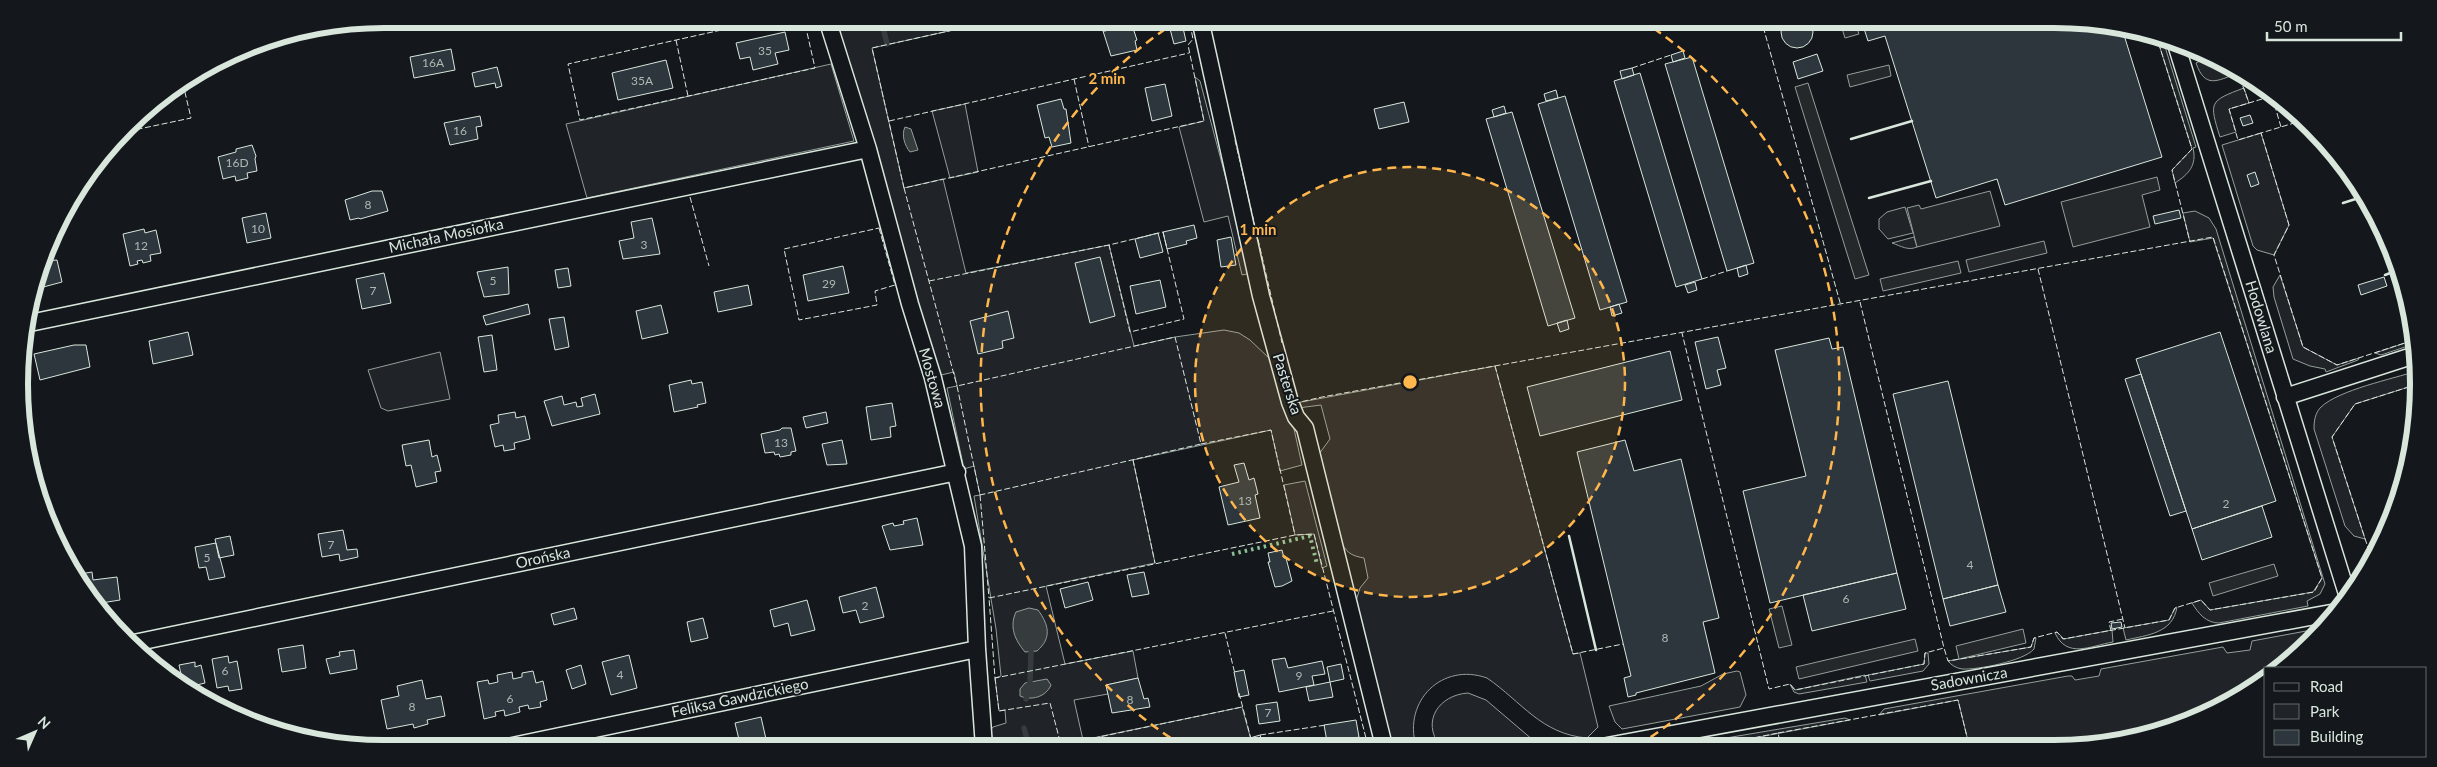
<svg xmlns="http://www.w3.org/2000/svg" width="2437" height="767" font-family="Lato,sans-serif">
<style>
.green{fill:#202428;stroke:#939e99}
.parking{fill:#24282b;stroke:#939e99}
.water{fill:#363b3e;stroke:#939e99}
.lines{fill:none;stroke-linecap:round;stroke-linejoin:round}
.stream{stroke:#363b3e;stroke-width:5.5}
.building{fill:#2c363c;stroke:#d8e6dc}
.street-casing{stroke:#d8e6dc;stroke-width:19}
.street{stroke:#14181c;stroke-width:16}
.hedge{stroke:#8ac095;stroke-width:4;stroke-dasharray:2.5 4;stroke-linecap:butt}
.fence{stroke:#d8e6dc;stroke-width:1;stroke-dasharray:6 2.5;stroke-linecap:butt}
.wall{stroke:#d8e6dc;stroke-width:2.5}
.ring{fill:none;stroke:#ffb74d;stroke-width:2.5;stroke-dasharray:9 6}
.labels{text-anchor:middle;stroke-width:4;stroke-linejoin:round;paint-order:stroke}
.number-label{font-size:12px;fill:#adbab4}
.street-label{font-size:15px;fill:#d8e6dc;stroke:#14181c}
.rim{fill:none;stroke:#d8e6dc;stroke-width:6}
.centre{fill:#ffb74d;stroke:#14181c;stroke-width:2.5}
.ring-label{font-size:15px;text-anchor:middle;font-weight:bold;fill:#ffb74d;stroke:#14181c;stroke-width:4;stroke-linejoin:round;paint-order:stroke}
</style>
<rect width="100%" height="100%" fill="#14181c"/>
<path class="green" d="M836 19H1003L872 48 904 188 943 179 966 273 1109 245 1134 346 1175 337 1224 330 1239 333 1250 340 1270 359 1292 420 1302 465 1280 471 1271 430 1133 460 1155 563 1046 586 1065 664 1133 651 1138 678 1106 685 1108 694 1074 700 1083 740 1242 707 1253 747H992L990 731 993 727 1006 723 1005 710 999 711 995 678 1001 676 996 629 974 496 980 495 974 466 964 469 947 388 957 386 954 372 941 375 913 292Z
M2156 35 2162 37 2196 147 2193 148C2197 165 2189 174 2175 183L2172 170 2192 149Z
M2211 56 2237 70 2238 73C2217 81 2205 89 2196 63Z
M831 64 854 141 587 198 566 124Z
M1195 77 1200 81 1251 273 1242 275 1228 216 1204 222 1179 127 1204 121Z
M2244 88 2249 103 2229 109 2236 132 2220 137C2209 102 2209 101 2244 88Z
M965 104 978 172 950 178 932 111Z
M2261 133 2289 225 2274 255 2257 250 2253 246 2222 145Z
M1905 207 1913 233 1888 239 1879 229V219L1887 212Z
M2195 211 2209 218 2216 229 2325 584 2320 594 2307 601 2308 606 2219 623C2206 623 2198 613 2192 603L2201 600 2210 610 2313 592 2322 578 2213 238 2190 242 2183 213Z
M1914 237 1917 247C1908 251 1901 246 1892 243Z
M2280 275 2303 347 2337 365 2359 358 2358 360 2326 372 2325 369 2310 366 2293 359 2274 297 2273 287Z
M2414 340V344L2381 355 2375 353Z
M440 352 450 399 388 411 381 408 368 370Z
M1495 366 1573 654 1580 653 1598 727 1587 738C1541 734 1522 702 1487 678 1442 662 1403 701 1416 746H1392L1356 601 1360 588 1368 578 1364 558C1353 556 1348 554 1342 544L1319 454 1330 439 1321 405 1298 408 1296 403Z
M2417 371 2418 384 2355 404 2332 437 2365 539 2354 536 2345 526 2314 429C2314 421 2315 413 2321 407 2339 390 2392 379 2417 371Z
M1305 481 1327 566 1322 568 1314 534 1295 535 1284 485Z
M2177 607C2173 633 2148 635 2126 640L2123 628 2169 620 2175 608Z
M2317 629C2302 647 2291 668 2266 668V677L2215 711 2101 745H1969L1958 700 1879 715 1884 709 2068 676H2072L2075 680 2099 676 2101 669 2223 647 2227 653 2250 650 2252 641Z
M2112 630 2113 642C2090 646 2067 659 2055 633L2057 632 2064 639Z
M2034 638H2036L2034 649C2024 661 1977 670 1962 669 1956 668 1951 665 1948 661L2031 647Z
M1925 653H1928L1929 664 1923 671 1870 681 1868 675 1924 664Z
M1737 671 1740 672 1746 695 1740 707 1622 729 1615 722 1609 706 1701 686 1723 674Z
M1865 675 1867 682 1799 694 1794 692 1790 684 1795 690Z
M1468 693 1486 700 1540 746H1440C1421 721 1439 695 1468 693Z
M1845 718 1850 720 1722 744 1726 738Z"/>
<path class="parking" d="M1839 19H1854L1859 34 1845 38Z
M1889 65 1891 76 1850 87 1847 75Z
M1808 83 1869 275 1855 279 1795 87Z
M2157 177 2160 190 2142 195 2150 227 2073 247 2061 202Z
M1990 191 2000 226 1917 247 1907 208 1919 205 1921 209Z
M2044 241 2047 253 1969 272 1966 260Z
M1958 261 1961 273 1883 291 1880 279Z
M2274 564 2278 576 2213 596 2209 583Z
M1782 606 1792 645 1779 648 1769 609Z
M2023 629 2026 643 1959 659 1956 646Z
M1915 639 1918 651 1799 679 1796 667Z"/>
<path class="water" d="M905 127 911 129 918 150 910 152C905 146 901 135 905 127Z
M1029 608 1038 610C1049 625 1052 638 1037 651L1025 652C1015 640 1009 627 1016 612Z
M1047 679 1051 685C1046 697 1031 701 1020 696V689L1025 683Z"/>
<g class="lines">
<path class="stream" d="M881 19 887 44
M1026 699 1030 682 1031 652
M1024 728 1029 747"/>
</g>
<path class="building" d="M1781 32a16 16 0 1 1 32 0a16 16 0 1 1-32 0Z
M1119 19H1130L1137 40 1135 41 1137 50 1111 56 1103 31H1106L1104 22Z
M1168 19H1181L1186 41 1174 44 1170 29 1166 30 1164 21Z
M1861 19H2054L2125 26 2140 30 2124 35 2162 157 2005 205 1997 179 1936 198 1885 36 1868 41Z
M785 32 789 50 775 53 778 64 753 70 750 57 740 59 736 43Z
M451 49 455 70 414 78 410 57Z
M1683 51 1685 58 1673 62 1671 55Z
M1817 54 1823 71 1798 79 1793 62Z
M1692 57 1754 263 1727 271 1665 64Z
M666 60 673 88 618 100 612 73Z
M497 67 502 86 496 88 495 83 475 87 472 73Z
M1632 68 1634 75 1622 79 1620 71Z
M1640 73 1702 279 1676 287 1614 81Z
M1165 84 1172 116 1152 121 1145 88Z
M1556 90 1558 98 1546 101 1544 94Z
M1565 96 1627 302 1600 310 1538 104Z
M1061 99 1064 109H1066L1071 143 1052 147 1049 137 1045 138 1037 105Z
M1404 102 1409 122 1379 129 1374 109Z
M1504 106 1506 113 1494 117 1492 110Z
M1512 112 1575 318 1548 326 1486 119Z
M2250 115 2253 123 2243 126 2240 118Z
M480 116 482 126 476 127 478 139 450 145 444 123Z
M252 145 256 156 255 159 257 171 247 173 248 178 236 181 235 176 223 179 218 157 236 152V149Z
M2255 172 2259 184 2251 187 2247 175Z
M372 191H382L388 211 360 219 359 218 350 220 345 200Z
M2179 210 2181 218 2155 224 2153 216Z
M266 213 271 238 247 243 242 218Z
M652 218 660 254 623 259 619 241 634 238 631 222Z
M1194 225 1197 238 1186 241 1187 244 1167 249 1163 232Z
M144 229 145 233 156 230 161 253 150 255 151 261 143 263 142 260 137 261 138 264 130 266 123 234Z
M1158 233 1163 252 1140 258 1135 239Z
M1231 237 1236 265 1221 267 1217 240Z
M1100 257 1115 316 1090 323 1075 263Z
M57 260 62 282 36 289 45 261Z
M1746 265 1748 274 1739 277 1737 268Z
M843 266 849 293 808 301 803 275Z
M508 267 509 294 484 297 477 272Z
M568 268 571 286 558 288 555 270Z
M384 273 391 303 362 309 356 279Z
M2384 277 2387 286 2361 295 2358 285Z
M1160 280 1166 307 1136 314 1130 286Z
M1695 282 1697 290 1688 293 1685 285Z
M748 285 752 305 718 312 714 292Z
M528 304 530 314 486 325 483 316Z
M1619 304 1622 313 1612 316 1610 307Z
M661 305 668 333 642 339 636 311Z
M1008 311 1014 338 1002 341 1003 348 978 354 970 321Z
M564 317 569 347 555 350 549 319Z
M1567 320 1569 329 1560 332 1557 323Z
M188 332 193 355 153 364 149 341Z
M2220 332 2276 501 2192 529 2136 359Z
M492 335 497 370 484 372 478 337Z
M1718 337 1726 368 1717 370 1721 385 1706 389 1695 342Z
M1829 338 1832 349 1843 347 1897 573 1770 603 1743 491 1806 476 1775 350Z
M74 345H86L90 367 40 380 34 354Z
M1670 351 1682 400 1540 436 1527 387Z
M2141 374 2186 511 2170 516 2125 379Z
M691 380 692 384 702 382 706 403 697 405 698 407 674 412 669 385Z
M1948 381 1998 585 1943 599 1893 394Z
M595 394 600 414 552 426 544 401 562 396 564 405 576 402 577 407 583 406 581 398Z
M892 403 896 426 890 427 891 437 871 440 866 407Z
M515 412 516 418 525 416 530 439 514 443 515 449 504 451 503 445 495 447 490 425 499 423 498 415Z
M826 412 828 423 806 428 803 417Z
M782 428H791L796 451 791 452V455L780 457 779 454 775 455 774 452 765 453 761 434 780 430Z
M429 440 432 457 437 455 441 471 435 472 437 482 416 487 411 465 406 466 402 445Z
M842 440 847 464 827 465 822 444Z
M1625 440 1634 471 1681 459 1719 618 1703 622 1715 673 1636 693V695L1628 697 1624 678 1631 676 1577 452Z
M1244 463 1249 480 1254 478 1258 494 1255 495 1260 518 1228 525 1219 487 1239 482 1234 465Z
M2262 506 2272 537 2202 560 2192 529Z
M917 518 923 545 890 550 882 526 893 523 894 526 904 524 903 521Z
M343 530 347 550 357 549 358 557 340 561 339 554 322 557 318 534Z
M230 536 234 555 219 558 215 539Z
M216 543 225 577 209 580 206 567 199 568 195 547Z
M1282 550 1284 558H1286L1292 581 1282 586 1275 587 1268 562H1270L1268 553Z
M92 572 93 580 117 577 120 600 95 604 82 588 80 574Z
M1144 572 1149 594 1132 597 1127 575Z
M1897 573 1906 609 1812 631 1803 595Z
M1088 582 1093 600 1065 608 1060 589Z
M1998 585 2006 612 1950 626 1943 599Z
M876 587 884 617 860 623 856 610 843 613 839 597Z
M807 600 815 630 791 636 788 623 774 627 770 610Z
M574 608 577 619 554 625 551 614Z
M703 618 708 638 691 642 687 622Z
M2121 622 2122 627 2112 629 2111 623Z
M303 645 306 668 282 672 278 649Z
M354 650 357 669 330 674 326 659 340 656 339 652Z
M629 655 637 688 611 695 602 662Z
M228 656 229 663 237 661 242 689 229 691 228 686 217 688 212 659Z
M1285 658 1288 668 1322 661 1325 674 1312 676 1314 685 1279 692 1272 660Z
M195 662V667L201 665 205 683 184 688 179 665Z
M1341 664 1344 679 1330 682 1327 667Z
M581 665 586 684 572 689 566 670Z
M1244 670 1249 695 1239 697 1234 672Z
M533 671 536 683 543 681 547 700 540 702 541 707 529 709 528 705 519 707 520 712 505 716 504 710 495 712 496 716 484 719 477 682 488 680 489 684 498 682 497 675 512 672 513 679 522 677V673Z
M1138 678 1144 699 1148 698 1150 707 1112 713 1106 685Z
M422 680 426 699 441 696 445 716 427 720 428 724 414 728 413 724 387 729 381 700 399 696 397 686Z
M1330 682 1333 697 1309 701 1306 687Z
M1277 702 1280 721 1259 724 1256 705Z
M761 717 768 748H741L735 723Z
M1356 720 1359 737 1355 738 1356 746 1328 747 1324 725Z
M1260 735 1264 747H1253L1250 738Z"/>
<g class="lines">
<g class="street-casing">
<path id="street" d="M827 19 868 149 910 304 933 378 973 546 977 649 984 747
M1200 19 1261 296 1290 402 1296 417 1305 428 1384 746
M2175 41 2347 594
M25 324 868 149
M2285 397 2415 355
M129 644 957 472
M1607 746 2331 613
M503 748 977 649"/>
</g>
<use href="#street" class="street"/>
<path class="hedge" d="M1232 554 1310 536 1317 564"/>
<path class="fence" d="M771 19 568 64 580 120 815 68 804 19
M1003 19 872 48 904 188 1204 121 1188 45 1193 39 1189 19
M1761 19 1841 306
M2156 35 2192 149 2172 170 2190 242
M676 40 688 96
M1632 68 1671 55
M2237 70 2249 103
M1074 79 1089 147
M2304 120 2261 133 2289 225 2274 255 2303 347 2337 365 2414 340
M889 121 1189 53
M120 133 191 118 183 84
M2261 133 2238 140 2229 109 2272 96 2281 127
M1235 140 1282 343
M904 188 957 386
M690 197 709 266
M879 228 895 285 875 291 877 305 799 320 784 249Z
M1163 232 1184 319 1130 332 1109 245Z
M2038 269 2125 628
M1702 279 1727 271
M929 281 1109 245
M1860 302 1944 648
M1175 337 1201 444 980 495 957 386Z
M1495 366 1573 654 1623 644
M1296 401V403L1322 397 2213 237 2322 578 2314 592 2210 610 2201 600 2175 608 2169 620 2063 639 2057 632 2034 638 2031 647 1948 661 1944 648 1925 653 1924 664 1795 690 1790 684 1769 689 1682 333
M1201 444 1271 430 1295 535
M1133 460 1155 563
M980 495 989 598
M2372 560 2332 437 2355 404 2418 384
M1333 611 995 678 989 598 1295 535 1314 534 1368 746
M2111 631 2109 622 2123 619
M1225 633 1235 674
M995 678 999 711 1050 703 1061 745 1242 707
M1239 693 1251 739
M1778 733 1958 700 1969 745
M1260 735 1326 725
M1713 746 1778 733 1781 746"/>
<path class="wall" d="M1851 139 1912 121
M1869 198 1931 181
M2343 203 2365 196
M2385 275 2398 270
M1569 536 1596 650"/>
</g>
<circle cx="1410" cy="382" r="215" fill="#ffb74d" fill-opacity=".12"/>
<g class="ring">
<circle cx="1410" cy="382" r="215"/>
<path d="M1183 746A429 429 0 0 1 1179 20M1641 20A429 429 0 0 1 1637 746"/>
</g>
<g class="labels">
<g class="number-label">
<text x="765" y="55">35</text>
<text x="433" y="67">16A</text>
<text x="642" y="85">35A</text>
<text x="460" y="135">16</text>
<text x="237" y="167">16D</text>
<text x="368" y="209">8</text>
<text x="258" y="233">10</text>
<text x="644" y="249">3</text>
<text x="141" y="250">12</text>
<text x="493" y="285">5</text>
<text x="829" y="288">29</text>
<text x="373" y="295">7</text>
<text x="781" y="447">13</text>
<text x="1245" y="505">13</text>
<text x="2226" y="508">2</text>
<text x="331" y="549">7</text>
<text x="207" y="562">5</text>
<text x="1970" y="569">4</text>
<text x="1846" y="603">6</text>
<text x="865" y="610">2</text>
<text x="1665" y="642">8</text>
<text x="225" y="675">6</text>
<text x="620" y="679">4</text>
<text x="1299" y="680">9</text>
<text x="510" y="703">6</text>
<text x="1130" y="704">8</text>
<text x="412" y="711">8</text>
<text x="1268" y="717">7</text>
</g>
<g class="street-label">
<text transform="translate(446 236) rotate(-12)" y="5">Michała Mosiołka</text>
<text transform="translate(2261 317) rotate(73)" y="5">Hodowlana</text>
<text transform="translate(932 378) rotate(74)" y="5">Mostowa</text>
<text transform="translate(1287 384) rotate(72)" y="5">Pasterska</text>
<text transform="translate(543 558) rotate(-12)" y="5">Orońska</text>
<text transform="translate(1969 679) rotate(-10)" y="5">Sadownicza</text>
<text transform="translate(740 698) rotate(-12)" y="5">Feliksa Gawdzickiego</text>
</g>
</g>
<path d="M0 0H2437V767H0ZM384 28H2054A356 356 0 0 1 2410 384V384A356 356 0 0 1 2054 740H384A356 356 0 0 1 28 384V384A356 356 0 0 1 384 28Z" fill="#14181c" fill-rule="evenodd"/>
<path class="rim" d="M384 28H2054A356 356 0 0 1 2410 384V384A356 356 0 0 1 2054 740H384A356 356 0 0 1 28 384V384A356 356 0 0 1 384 28Z"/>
<circle cx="1410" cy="382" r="8" class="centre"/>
<g class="ring-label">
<text x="1107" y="84">2 min</text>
<text x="1258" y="235">1 min</text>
</g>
<rect x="2264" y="667" width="162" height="90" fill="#14181c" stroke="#626a69"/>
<rect x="2274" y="683" width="25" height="8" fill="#14181c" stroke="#626a69"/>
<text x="2310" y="692" font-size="15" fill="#d8e6dc">Road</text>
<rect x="2274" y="704" width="25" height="15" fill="#202428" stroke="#626a69"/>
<text x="2310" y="717" font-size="15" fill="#d8e6dc">Park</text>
<rect x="2274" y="730" width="25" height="15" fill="#2c363c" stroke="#626a69"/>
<text x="2310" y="742" font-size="15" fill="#d8e6dc">Building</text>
<g transform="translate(35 732) rotate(45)" stroke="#14181c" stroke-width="4" paint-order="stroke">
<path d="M0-4L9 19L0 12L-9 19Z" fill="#d8e6dc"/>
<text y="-8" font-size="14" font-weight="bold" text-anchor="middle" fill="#d8e6dc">N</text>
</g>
<path d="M2267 32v8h134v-8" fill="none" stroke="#d8e6dc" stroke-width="2.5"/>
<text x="2274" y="32" font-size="15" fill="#d8e6dc" stroke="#14181c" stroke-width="4" paint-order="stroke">50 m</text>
</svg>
